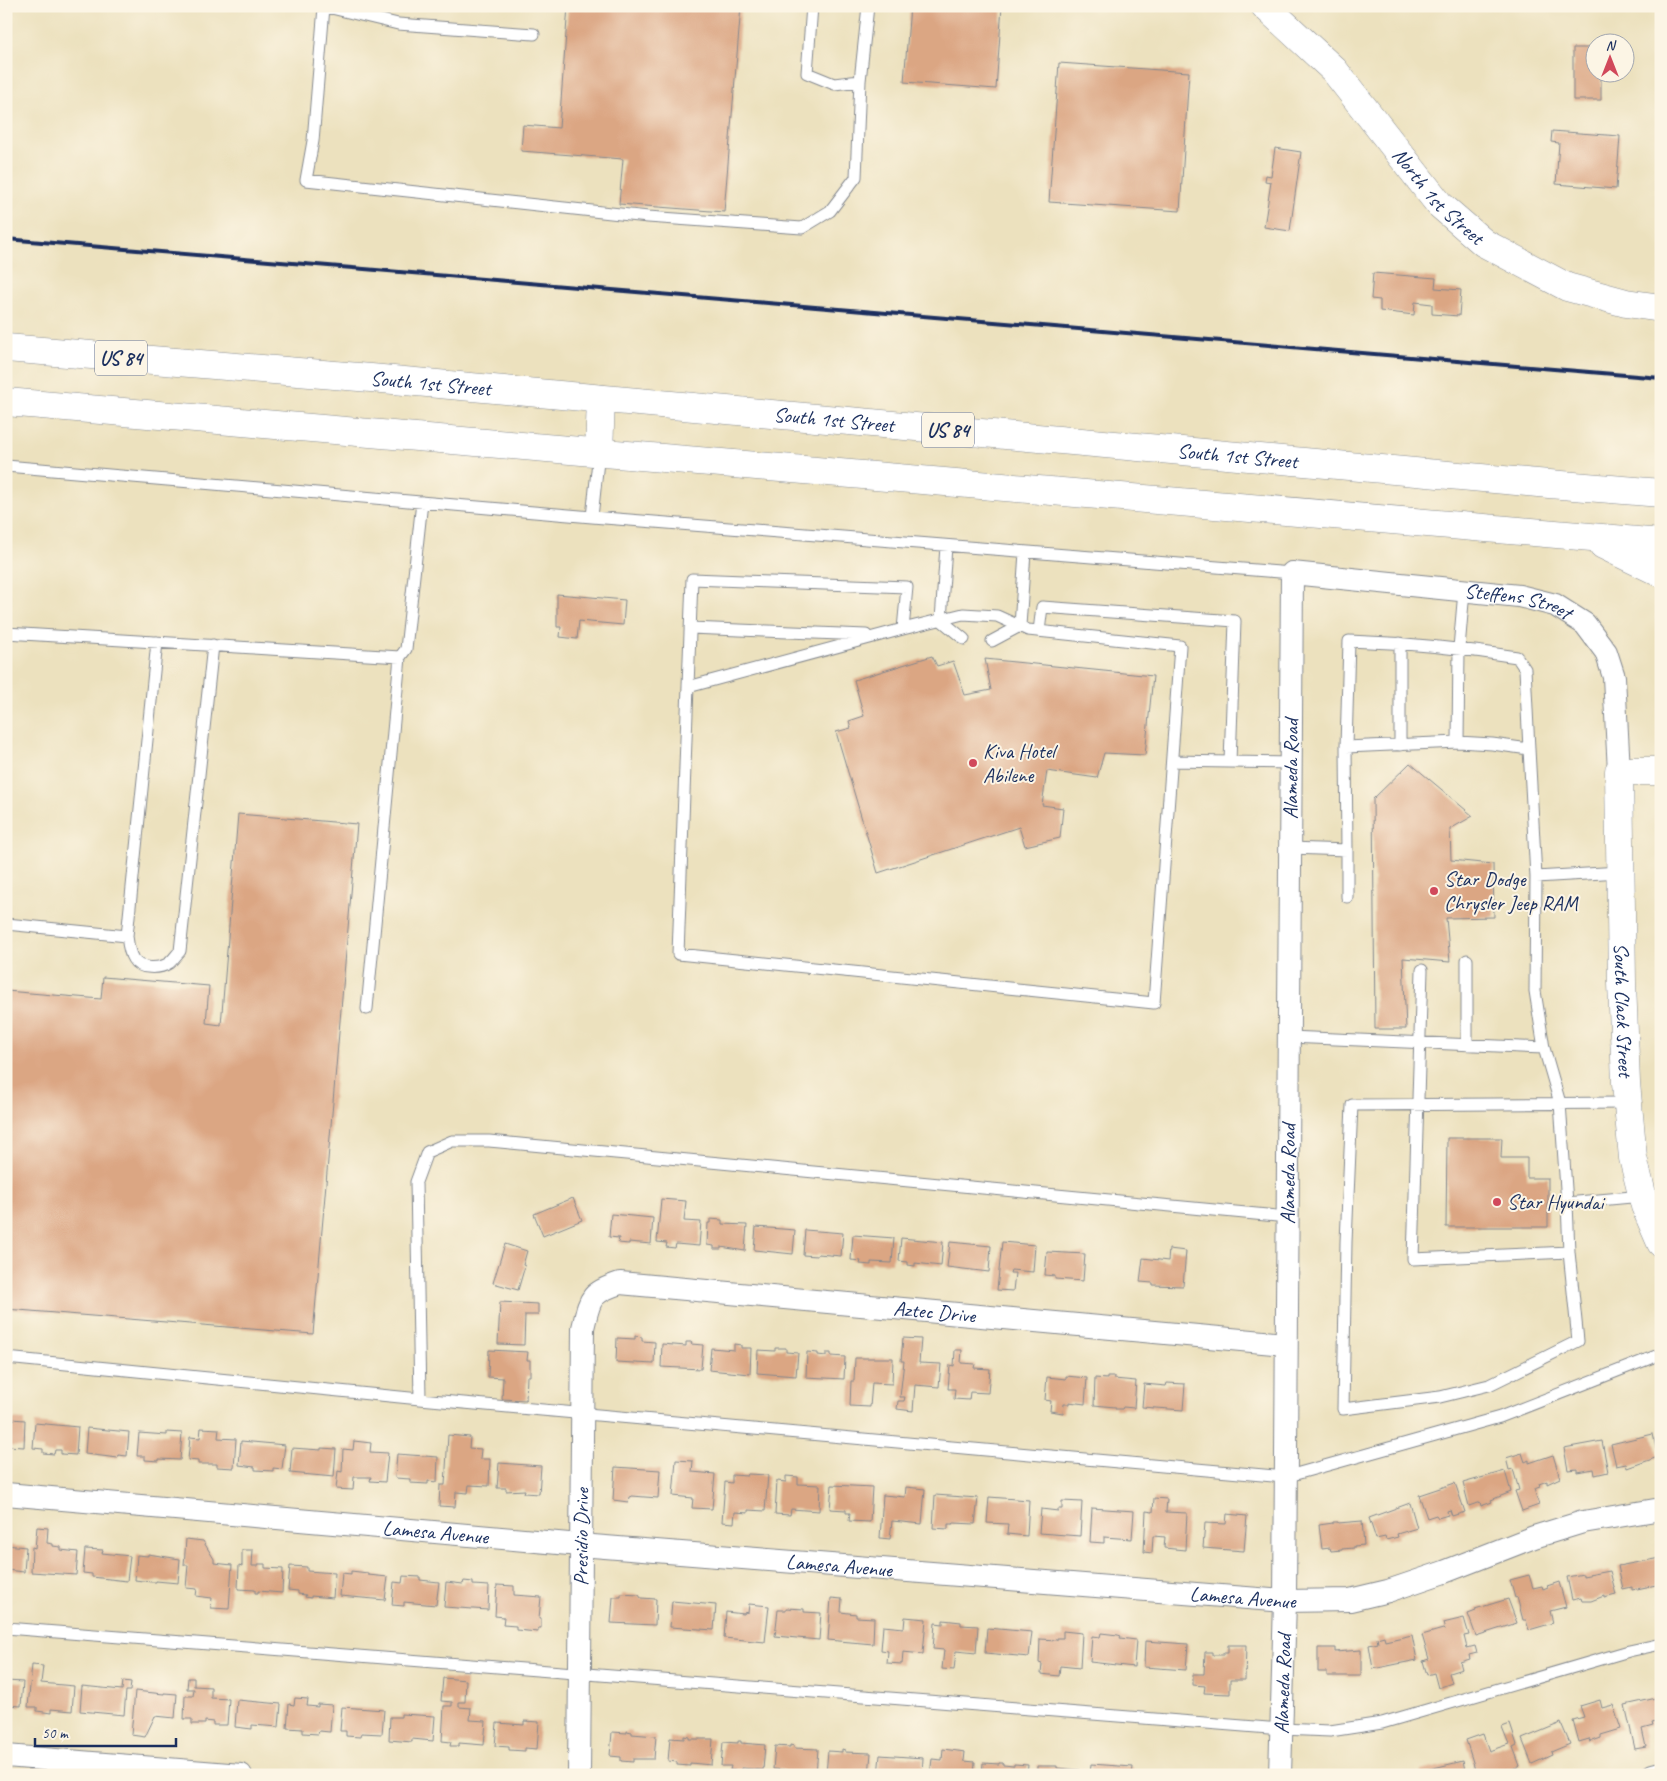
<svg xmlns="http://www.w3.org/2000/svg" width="1667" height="1781" font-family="Caveat,sans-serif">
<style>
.building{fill:#dba683}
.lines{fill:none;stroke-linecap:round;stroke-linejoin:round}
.lane-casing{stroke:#84888e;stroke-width:13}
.street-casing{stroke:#84888e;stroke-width:24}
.secondary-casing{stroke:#84888e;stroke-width:29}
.highway-casing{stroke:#84888e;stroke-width:29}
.lane{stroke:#fff;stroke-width:11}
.street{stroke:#fff;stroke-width:22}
.secondary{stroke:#fff;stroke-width:28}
.highway{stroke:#fff;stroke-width:28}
.rail{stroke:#1b2f5e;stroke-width:4}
.poi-dot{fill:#d1495b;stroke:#fcf5e5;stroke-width:2}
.labels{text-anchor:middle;stroke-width:4;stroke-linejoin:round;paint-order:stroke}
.shield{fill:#fcf5e5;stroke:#5e6a86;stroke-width:1}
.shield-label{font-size:20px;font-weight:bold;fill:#1b2f5e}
.street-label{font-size:21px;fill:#1b2f5e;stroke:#fcf5e5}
.poi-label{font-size:21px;fill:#1b2f5e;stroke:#fcf5e5;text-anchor:start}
</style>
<rect width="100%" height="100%" fill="#fcf5e5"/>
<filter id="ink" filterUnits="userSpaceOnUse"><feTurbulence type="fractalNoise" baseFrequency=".02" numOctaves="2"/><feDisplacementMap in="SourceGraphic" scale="10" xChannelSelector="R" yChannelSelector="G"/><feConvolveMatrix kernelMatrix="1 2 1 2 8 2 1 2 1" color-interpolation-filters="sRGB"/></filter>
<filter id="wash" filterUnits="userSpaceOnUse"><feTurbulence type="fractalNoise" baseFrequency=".0096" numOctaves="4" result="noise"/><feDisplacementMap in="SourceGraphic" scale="20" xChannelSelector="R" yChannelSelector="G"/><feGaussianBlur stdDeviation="1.12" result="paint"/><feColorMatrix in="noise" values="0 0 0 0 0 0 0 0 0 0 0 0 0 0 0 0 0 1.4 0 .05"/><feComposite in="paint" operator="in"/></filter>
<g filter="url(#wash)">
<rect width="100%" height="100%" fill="#ece1be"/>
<g id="blocks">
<path class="building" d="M568 6H741L724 212 619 204 623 159 521 151 523 125 559 128Z
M910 6H1002L996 89 904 82Z
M1573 48H1594V72H1601V100H1573Z
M1059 63 1189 72 1180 211 1049 202Z
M1552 131 1620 136 1616 189 1556 184 1559 143 1551 142Z
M1275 148 1301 152 1290 231 1264 227 1271 182 1265 181 1266 175 1271 176Z
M1373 273 1436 278 1435 288 1461 290 1459 316 1432 314V304L1415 302 1414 315 1380 311V300L1371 299Z
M557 594 625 600 623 625 579 621 577 639 560 637 561 627H557Z
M932 656 937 666 953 661 965 695 991 690 985 659 1153 676 1145 755 1104 753 1097 778 1047 771 1042 805 1063 808 1060 838 1025 846 1019 827 878 873 836 732 851 728 849 721 864 716 854 680Z
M1410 763 1473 816 1450 829 1451 860 1493 864 1494 917 1446 918 1450 962 1403 958 1406 1029H1375L1373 799Z
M238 814 357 824 313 1334 6 1309V991L101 999 103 977 209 986 206 1023 221 1025Z
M1447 1138H1502L1501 1158H1527V1178H1548V1227H1446Z
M573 1198 582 1220 543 1236 534 1214Z
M661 1199 686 1201 684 1221 701 1222 699 1246 676 1244 675 1248 666 1247 667 1243 657 1242Z
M611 1214 653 1218 651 1244 629 1242V1244L618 1243 619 1238 609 1237Z
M710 1219 722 1220V1224L747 1225 745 1251 721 1247V1249H714V1246L707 1245 708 1223H710Z
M756 1227 795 1230 793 1254 754 1250Z
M805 1230 843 1233 841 1256 818 1254 817 1256 803 1255Z
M853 1235 894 1238 892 1263 871 1262V1265L860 1264 861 1261 851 1260Z
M901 1238 943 1242 941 1266 915 1263V1266L908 1265V1262L899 1261Z
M950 1242 991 1246 989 1272 947 1267Z
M1002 1242 1035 1245 1033 1272 1011 1270 1010 1273H1015L1013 1291 997 1290Z
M505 1244 527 1251 523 1265 525 1266 518 1290 493 1283Z
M1169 1249 1186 1251 1183 1286 1153 1285V1283L1140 1282 1143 1258 1168 1261Z
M1047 1252 1085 1254 1083 1281 1055 1279V1276L1045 1275Z
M500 1302 538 1304V1315H525L524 1345 498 1344Z
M635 1336 642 1337V1341L655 1342 654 1364 616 1362 617 1338 635 1339Z
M903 1338 921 1339 919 1363 941 1364 939 1387 915 1385 913 1411 897 1409 898 1401H904L905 1397H900L904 1361H901Z
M686 1342H692L691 1344 703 1345 701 1369 661 1367 662 1344 686 1346Z
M734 1344 741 1345V1348H751L750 1374 709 1370 711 1348 734 1350Z
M775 1348H786V1352L798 1353 796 1376 757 1373 758 1350 775 1351Z
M489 1350 528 1352 527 1360H530V1376H527L526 1400 502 1399 503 1378 488 1377Z
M955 1350H962L961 1363 975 1364 974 1368 990 1369 988 1393 970 1392 969 1400 954 1399 955 1389H948L950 1365 954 1366Z
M807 1352 818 1353V1355L826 1356V1353H831V1356L845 1357 844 1379 806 1377Z
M855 1358H893L892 1384 872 1383 870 1407 850 1406 851 1381H854Z
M1066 1376 1087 1378 1085 1404 1069 1402V1404H1064L1063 1413 1050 1411 1051 1401 1045 1400 1047 1377 1066 1379Z
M1107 1377H1114V1379L1136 1381 1134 1408 1123 1407 1122 1409H1115V1407L1094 1405 1095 1378 1107 1379Z
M1167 1383 1185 1384 1183 1410 1142 1407 1144 1384 1166 1386Z
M12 1419 25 1420 24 1447 6 1446V1422H12Z
M35 1423 78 1427 76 1455 61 1454V1450H55L54 1454 43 1453V1449L33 1448Z
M87 1428 129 1432 127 1456 118 1455V1458L85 1454Z
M201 1428 219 1429 218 1438 236 1439 234 1468 217 1467V1464H198V1461L188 1460 190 1437 200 1438Z
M167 1432 182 1433 180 1460 159 1459V1461L145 1460V1456H137L139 1433 167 1435Z
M1653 1434 1658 1457 1627 1468 1626 1464 1616 1466 1611 1444Z
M448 1435 470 1437 469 1448 481 1449 480 1459H490L489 1486 469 1485 468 1493 456 1492 455 1507 439 1506 440 1485H445Z
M241 1441 285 1445 282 1469 273 1468V1471L255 1470V1467L239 1465Z
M354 1441 371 1443 370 1452 388 1453 385 1482 370 1481 371 1477H354L353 1490 336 1489 338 1471 342 1472 343 1449 353 1450Z
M1602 1441 1608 1472 1595 1475 1594 1469 1577 1472V1469L1568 1470 1564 1448Z
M292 1448 321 1450V1448L336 1449 334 1477 290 1473Z
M1522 1453 1525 1462 1529 1460V1463L1553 1455 1560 1478 1547 1484V1481L1539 1484 1540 1487 1534 1489 1539 1505 1522 1511 1515 1491 1519 1490 1513 1469 1509 1470 1506 1458Z
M397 1454 438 1457 437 1482 428 1481V1484L410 1483V1479L395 1478Z
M676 1460 693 1461 692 1472 715 1474 712 1509 692 1508 693 1498 673 1496Z
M499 1463 541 1466 539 1494 524 1493 525 1490 506 1491V1488H497Z
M615 1467 660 1470 658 1498 632 1496 629 1497 628 1502 613 1500Z
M1505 1471 1511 1492 1491 1500 1492 1502 1481 1506 1480 1502 1469 1506 1463 1483Z
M748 1474 768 1475 765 1511 748 1510V1513L735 1512 734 1523 722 1522 725 1482 732 1483V1475L747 1476Z
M786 1476 798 1477V1484L820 1485 819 1511 791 1509 790 1515 775 1514 777 1481 786 1482Z
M1455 1483 1465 1512 1452 1516 1450 1510 1447 1511 1448 1515 1438 1518 1436 1515 1427 1518 1419 1495Z
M832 1485 872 1487 870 1522 849 1521 850 1513H846V1510L830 1509Z
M906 1487 925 1489 922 1524 892 1521 890 1539 880 1538 883 1495 905 1497Z
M935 1495 978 1498 975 1524 954 1523 953 1524H948V1529L933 1528Z
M989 1497 1029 1500 1027 1536 1007 1534 1008 1524 987 1523Z
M1154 1498 1167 1499 1166 1512 1187 1513 1185 1550 1164 1548 1165 1537 1153 1536 1152 1553 1144 1552 1146 1511 1153 1512Z
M1062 1501 1082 1502 1080 1536 1039 1533 1041 1509 1058 1511V1509H1062Z
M1410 1503 1417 1528 1397 1534 1398 1537 1386 1540 1385 1537 1376 1539 1369 1518Z
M1092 1508 1134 1511 1132 1539 1104 1537V1543L1090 1542Z
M1227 1514 1247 1516 1244 1551 1203 1548 1205 1523 1226 1524Z
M1362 1521 1364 1545 1354 1546V1548L1342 1549V1550L1331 1551 1330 1548 1322 1549 1319 1525 1333 1523V1522H1338V1523Z
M37 1527 48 1528 47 1543 53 1544V1546L61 1547V1550L78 1552 76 1575 31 1572 32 1547 35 1548Z
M186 1539 203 1541 214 1559V1563L232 1565 229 1609 211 1608 212 1598 196 1596 197 1589 186 1588 188 1565H184Z
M6 1545 26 1547 24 1572 6 1570Z
M85 1549 103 1550 102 1553 130 1556 127 1581 92 1577V1574L83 1573Z
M242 1550H253L252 1566H258V1564H265V1568L283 1569 282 1593 258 1591V1593H255V1590L238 1589 239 1565 242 1566Z
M148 1554 180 1559 178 1583 156 1581V1582H151L135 1580 137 1555 148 1556Z
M1661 1558V1584L1632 1590V1587L1623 1589 1618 1566Z
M290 1566 307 1567V1571L335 1573 333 1598 311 1596V1598L305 1597 306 1595 298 1594V1591L288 1590Z
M351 1571 368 1573V1575L388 1577 385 1600 340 1596 342 1573 351 1574Z
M1610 1571 1616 1595 1604 1598V1596L1591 1601H1582L1581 1598 1572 1600 1567 1577 1583 1574V1576Z
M1529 1575 1533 1588 1542 1586 1543 1589 1548 1587 1547 1586 1559 1582 1566 1607 1550 1611 1553 1623 1529 1630 1526 1620H1523L1517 1597 1515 1598 1510 1580Z
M403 1576 420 1577V1580L439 1582 436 1605 404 1602V1606L392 1605 394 1582 402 1583Z
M464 1581 473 1582V1585L489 1586 488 1610 444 1607 446 1582 463 1584Z
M497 1585 514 1586V1595L541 1597 539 1619H541V1628H538V1632L516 1630V1626L503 1625 504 1617 495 1616Z
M621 1594 639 1595 641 1598 656 1599 655 1625 611 1623 613 1597H621Z
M831 1598 842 1599 841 1612 856 1614V1617L874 1618 873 1644 828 1640Z
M1508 1599 1517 1623 1476 1636 1468 1614 1476 1611 1475 1609Z
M672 1601 716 1605 714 1630 670 1627Z
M749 1604 769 1606 765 1642 724 1638 726 1612 744 1614 745 1612 748 1613Z
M786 1608 804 1609V1612L821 1613 819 1640 775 1636 778 1610H786Z
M905 1617 926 1619 923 1654 903 1652 902 1664 887 1663 888 1651 881 1650 883 1626 904 1628Z
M1464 1618 1469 1635 1464 1636 1467 1648 1475 1646 1477 1653 1469 1655 1470 1659 1460 1662 1462 1669 1449 1673 1452 1683 1438 1688 1434 1673 1427 1675 1423 1661 1429 1659 1422 1635 1443 1629 1445 1631 1443 1623Z
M943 1620 961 1622V1625L978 1626 976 1653 956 1651 954 1670 942 1669 944 1650 933 1649 935 1623 943 1624Z
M987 1628 1032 1632 1029 1657 985 1653Z
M1063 1631 1082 1633 1080 1668 1060 1666 1059 1676 1041 1674 1042 1664 1039 1663 1040 1639 1057 1640V1638H1063Z
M1101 1633 1118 1635 1121 1636 1120 1638 1136 1640 1134 1667 1090 1662 1092 1636 1100 1637Z
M1412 1635 1417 1660 1373 1669 1369 1645 1378 1643 1377 1638 1384 1636 1385 1641Z
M1145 1641 1188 1644 1186 1670 1144 1667Z
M1228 1645H1246L1245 1680H1230V1694L1204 1693 1205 1686 1193 1685V1674H1204L1205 1652H1212V1655H1223V1653H1228Z
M1318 1648H1335V1652L1361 1650V1676H1327V1672H1318Z
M32 1665 43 1666 41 1683 74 1686 72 1711 51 1709V1713L37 1711V1707H28Z
M188 1678H194V1686L211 1687V1698L229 1699 227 1725H213V1722L205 1721V1724H192V1719H184L185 1696H193L194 1689H187Z
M443 1678 466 1680 465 1702H459V1707L471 1708 470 1720 486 1721 484 1745 459 1743V1746H450L451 1742 442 1741 444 1706H452V1702L441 1701Z
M6 1681 23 1682 21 1706 6 1705Z
M123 1681 131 1682 130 1691H126L124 1715 80 1711 82 1686 122 1690Z
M135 1691 164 1694V1693L177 1694 175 1718 155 1716 145 1737 131 1735Z
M1661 1697V1721L1652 1723 1653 1726 1642 1729 1646 1747 1635 1749 1625 1705Z
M295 1698 308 1699 307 1706 318 1707V1704L332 1705 330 1732 319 1731 318 1734 303 1733V1729L287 1728 289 1704 294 1705Z
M237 1700 281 1704 279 1727 252 1725V1729L235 1727Z
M1600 1700 1602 1708 1613 1705 1621 1729 1601 1735V1738L1590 1742 1589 1739 1579 1742 1573 1720 1584 1717 1580 1706Z
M342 1707 384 1710 382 1734 361 1733 360 1737 346 1736V1731H340Z
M401 1714 435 1716 433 1741 412 1739V1742L389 1740 390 1717H401Z
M524 1721 539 1722 537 1749 525 1748V1751L509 1750V1747L495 1746 497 1723 524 1725Z
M1561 1723 1570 1744 1551 1752 1552 1755 1532 1764 1522 1739Z
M1510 1724 1517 1745 1513 1747 1520 1766 1507 1771 1506 1769 1498 1772 1499 1775H1477L1466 1740 1483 1734 1489 1751 1509 1744 1502 1727Z
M627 1731 632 1732V1734L656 1736 654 1759H633V1762L621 1761V1757L610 1756 612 1732 627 1733Z
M684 1736 689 1737V1739H713L711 1765 690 1763V1766L677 1765V1762L668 1761 670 1738 684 1739Z
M738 1741H741V1743L765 1745 763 1770 742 1768V1771L730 1770 731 1766H721L723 1742 738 1743Z
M790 1745 794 1746V1748L818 1749 816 1774H783L784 1770 773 1769 775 1746 790 1747Z
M842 1749 845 1750V1752L871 1753 869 1775 826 1774 828 1751 842 1752Z
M943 1749 965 1752 964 1761 975 1762 974 1775H930L932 1759 942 1760Z
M880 1755 923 1758 922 1775H878Z
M1463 1761 1466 1775H1421V1771Z
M983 1763 999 1764V1763H1003V1765L1014 1766V1764L1028 1765 1027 1775H982Z
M1091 1764 1133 1767 1132 1775H1090Z
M1037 1766H1057V1768L1080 1770V1775H1037Z"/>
</g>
</g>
<g filter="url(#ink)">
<use href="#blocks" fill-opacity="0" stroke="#84888e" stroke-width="1"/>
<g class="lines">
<g class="lane-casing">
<path id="lane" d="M323 6 398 24 534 34
M812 6 807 73 834 84 860 81 868 6
M324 7 313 141 306 180 648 217 802 228 830 211 856 177 860 81
M6 466 592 517 1292 573
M592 517 599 452
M946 546 941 620 964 639
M1020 626 1025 552
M690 628 866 635
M1039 631 1042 607 1235 621 1230 762 1290 763
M6 633 400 657 406 649 422 502
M992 641 1020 626
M157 642 127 936C128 944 129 953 133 959 139 970 160 969 169 963 173 960 176 955 180 951L213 645
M1400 643V745
M688 687 903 629 907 587 692 579 678 954 1154 1003 1180 646 1028 630 997 616 963 614 903 629
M1458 742 1492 744 1529 749 1536 877
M1346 747 1349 641C1407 643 1460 648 1517 657L1525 669 1529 749
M1172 761 1230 762
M1290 848 1347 850 1346 747 1458 742 1459 648 1464 591
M1347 850V897
M6 924 127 936
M1467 960V1045
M1422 970 1413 1259 1569 1252 1567 1203
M367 1009 400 657
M1289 1037 1544 1048 1560 1103 1567 1203 1642 1196
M1544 1048 1535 991 1536 877 1620 872
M1569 1252 1578 1341 1489 1385 1440 1397 1343 1409 1346 1242 1352 1105 1628 1103
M6 1358 420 1399 1285 1477 1500 1417 1661 1354
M420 1399 416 1182 427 1152 452 1141H489L1287 1217
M6 1628 1281 1729 1330 1731 1382 1723 1629 1651 1661 1644"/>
</g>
<g class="street-casing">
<g id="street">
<path id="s1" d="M6 1494 580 1545 1285 1601 1350 1600 1388 1591 1444 1572 1534 1537 1583 1522 1661 1509"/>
<path d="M6 1756 241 1775"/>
<path id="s2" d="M579 1775 583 1328C590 1299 589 1293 620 1283L1285 1344"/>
<path id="s3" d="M1280 1775 1285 1601 1292 573 1519 596 1555 605 1585 624 1606 652 1614 677 1619 771"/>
<path d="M1653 1775 1661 1773"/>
</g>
</g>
<g class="secondary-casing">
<g id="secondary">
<path id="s4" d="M1265 6 1334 70 1439 204 1484 243 1567 287 1626 303 1661 308"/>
<path id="s5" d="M1661 771H1619L1622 983 1626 1083 1633 1158 1645 1206 1661 1243"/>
</g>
</g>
<g class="highway-casing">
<g id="highway">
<path id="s6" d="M6 348 371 378 1549 484 1661 493"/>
<path d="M6 402 1661 543"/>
<path d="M599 452 601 399"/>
<path d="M1603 545 1661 573"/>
</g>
</g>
<use href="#lane" class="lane"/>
<use href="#street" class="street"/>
<use href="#secondary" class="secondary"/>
<use href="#highway" class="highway"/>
<path class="rail" d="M6 239 1661 378"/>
</g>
</g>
<g class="poi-dot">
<circle cx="973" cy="763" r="5"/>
<circle cx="1434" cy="891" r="5"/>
<circle cx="1497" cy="1202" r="5"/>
</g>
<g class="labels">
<g class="shield">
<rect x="95" y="340.5" width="52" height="35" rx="4"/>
<rect x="922" y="412.5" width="52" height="35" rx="4"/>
</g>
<g class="shield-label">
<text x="121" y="365">US 84</text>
<text x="948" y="437">US 84</text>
</g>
<g class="street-label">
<text dy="7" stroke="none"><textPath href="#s4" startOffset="258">North 1st Street</textPath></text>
<text dy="7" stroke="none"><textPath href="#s6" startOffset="426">South 1st Street</textPath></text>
<text dy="7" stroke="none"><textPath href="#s6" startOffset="831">South 1st Street</textPath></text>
<text dy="7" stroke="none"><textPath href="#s6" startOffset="1236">South 1st Street</textPath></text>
<text dy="7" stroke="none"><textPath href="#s3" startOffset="1430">Steffens Street</textPath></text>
<text dy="7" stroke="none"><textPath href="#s3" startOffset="1006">Alameda Road</textPath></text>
<text dy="7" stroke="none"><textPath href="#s5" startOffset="281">South Clack Street</textPath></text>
<text dy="7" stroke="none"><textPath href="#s3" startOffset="601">Alameda Road</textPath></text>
<text dy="7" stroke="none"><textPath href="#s2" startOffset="826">Aztec Drive</textPath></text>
<text dy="7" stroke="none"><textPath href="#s1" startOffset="431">Lamesa Avenue</textPath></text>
<text dy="7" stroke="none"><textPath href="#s2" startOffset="238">Presidio Drive</textPath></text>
<text dy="7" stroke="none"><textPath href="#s1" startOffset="836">Lamesa Avenue</textPath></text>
<text dy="7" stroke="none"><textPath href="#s1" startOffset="1241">Lamesa Avenue</textPath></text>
<text dy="7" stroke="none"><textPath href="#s3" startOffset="91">Alameda Road</textPath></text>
</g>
<g class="poi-label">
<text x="983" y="758">Kiva Hotel<tspan x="983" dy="24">Abilene</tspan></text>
<text x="1444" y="886">Star Dodge<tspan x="1444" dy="24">Chrysler Jeep RAM</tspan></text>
<text x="1507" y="1209">Star Hyundai</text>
</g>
</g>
<rect width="1667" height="1781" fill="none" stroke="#fcf5e5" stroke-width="25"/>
<g transform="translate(1610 58)"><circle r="24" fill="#fcf5e5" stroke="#a2a6af"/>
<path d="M0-4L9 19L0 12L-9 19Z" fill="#d1495b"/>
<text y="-8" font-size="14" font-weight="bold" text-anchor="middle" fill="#1b2f5e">N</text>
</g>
<path d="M35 1738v8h141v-8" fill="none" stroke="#1b2f5e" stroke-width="2.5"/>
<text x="42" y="1738" font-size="15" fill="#1b2f5e" stroke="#fcf5e5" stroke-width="4" paint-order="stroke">50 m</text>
</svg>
